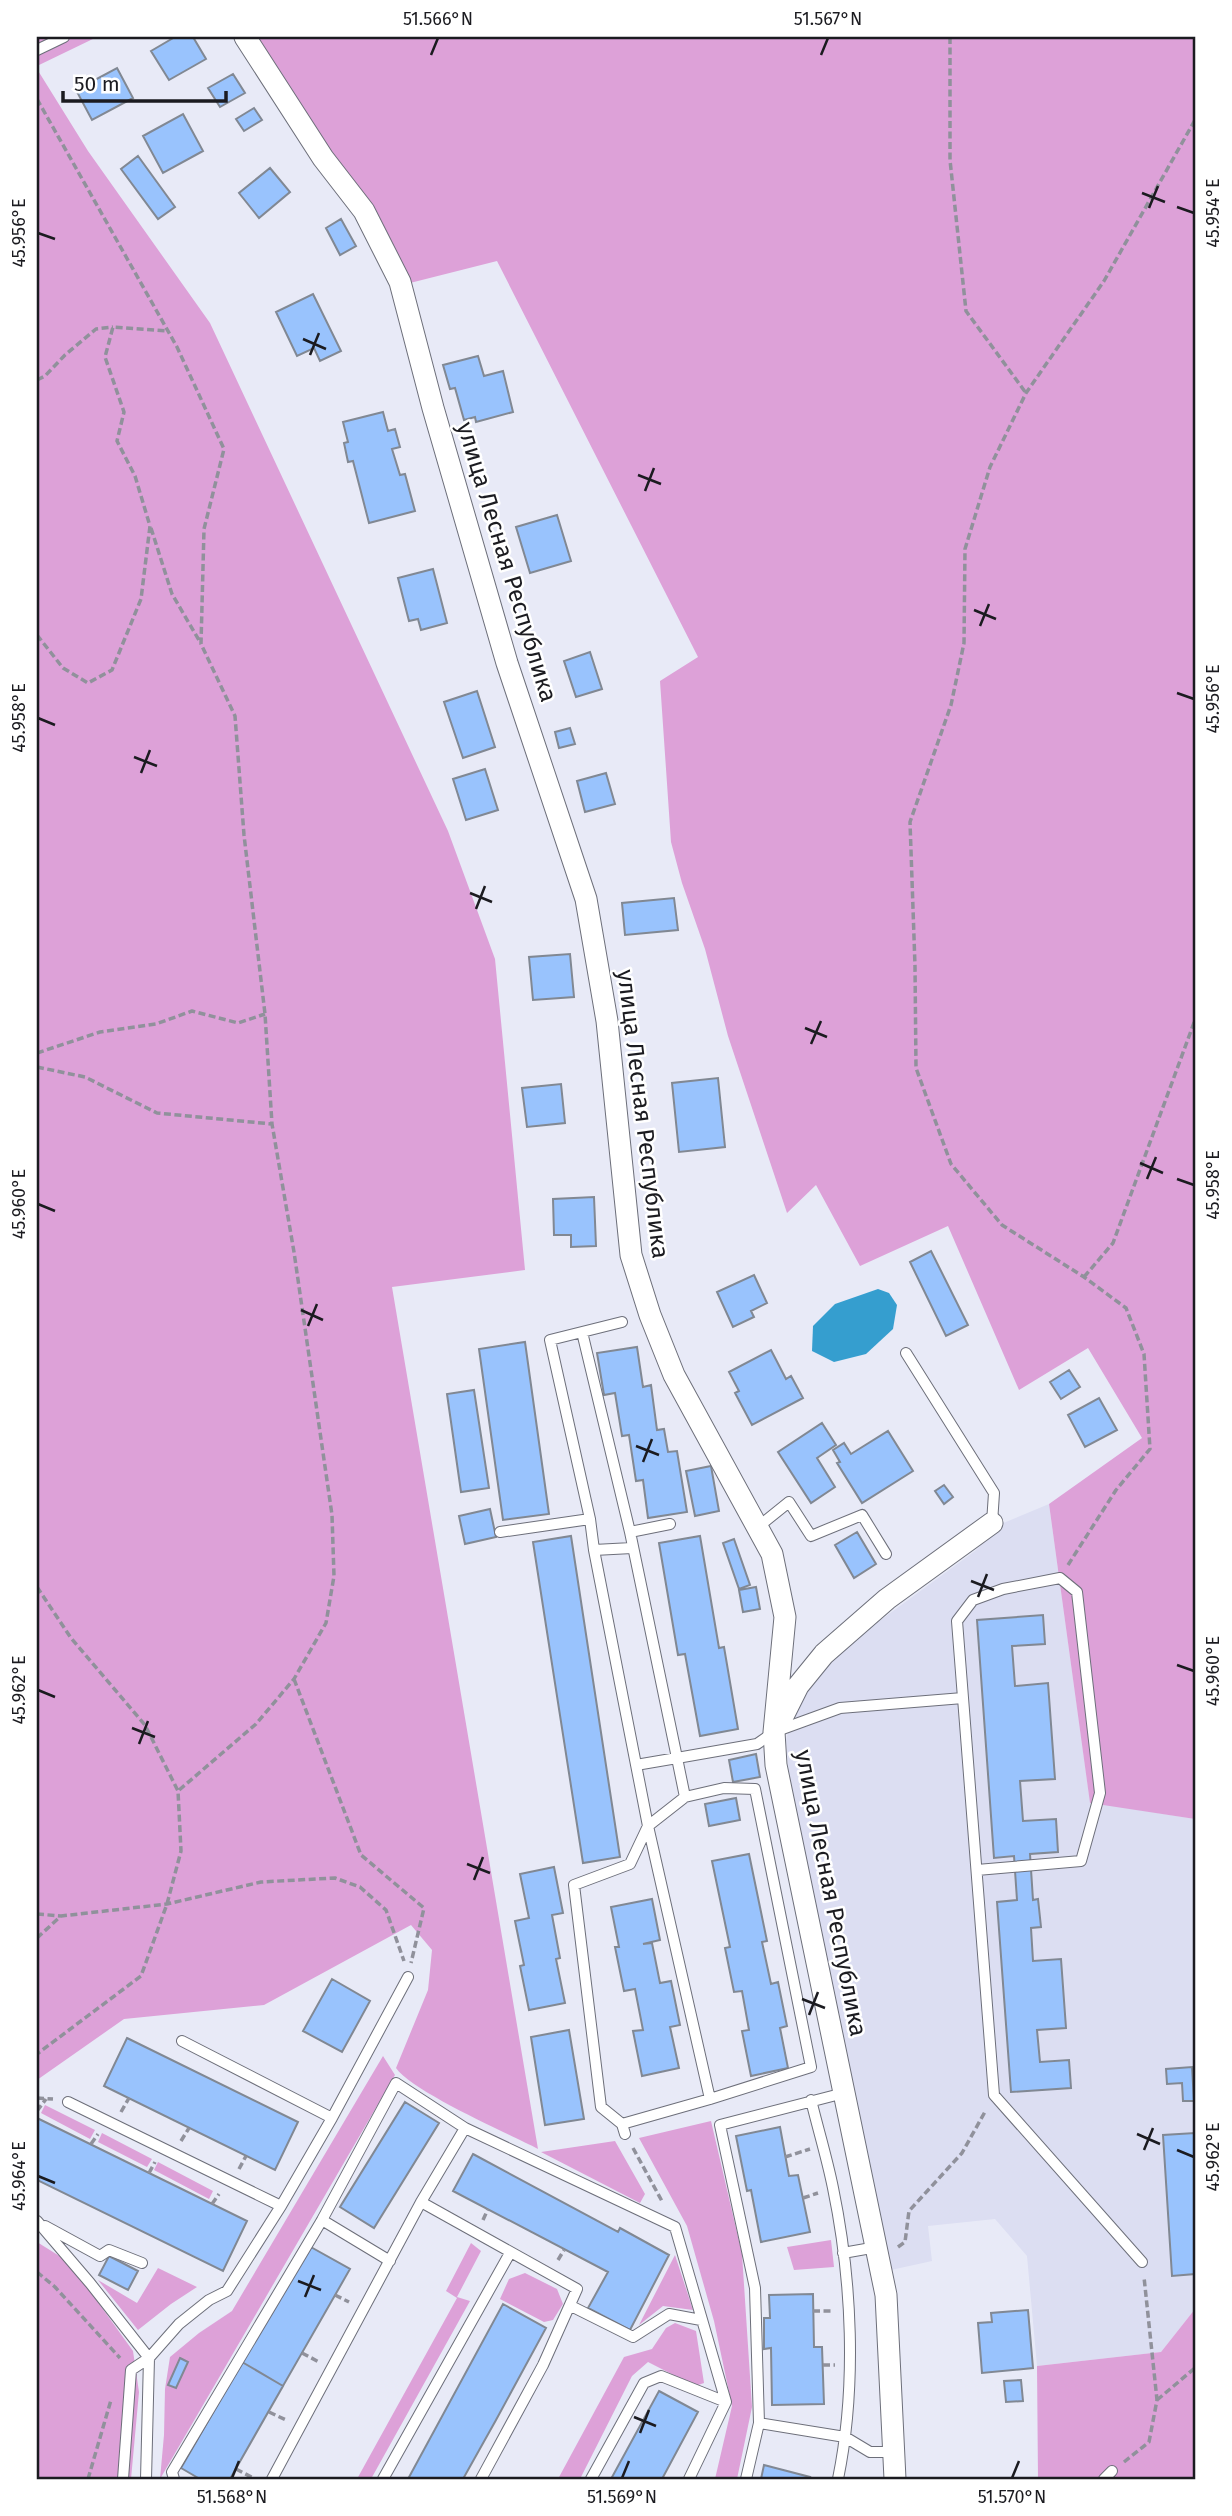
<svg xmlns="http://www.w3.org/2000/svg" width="1232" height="2516" font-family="'Fira Sans',sans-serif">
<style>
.built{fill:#dcdef2}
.green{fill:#dda1d8}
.water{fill:#359ecf}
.building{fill:#99c3fd;stroke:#818893;stroke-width:2}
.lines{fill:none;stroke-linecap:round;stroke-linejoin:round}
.service-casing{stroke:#6d6f7a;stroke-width:12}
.minor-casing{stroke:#6d6f7a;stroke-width:23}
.path{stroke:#90919b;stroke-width:3.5;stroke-dasharray:7 3.5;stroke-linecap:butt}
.service{stroke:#fff;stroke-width:10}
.minor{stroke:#fff;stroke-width:21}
.ticks{fill:none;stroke:#1b1b20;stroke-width:2.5}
.labels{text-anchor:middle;stroke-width:5;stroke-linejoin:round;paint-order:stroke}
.street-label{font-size:24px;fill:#1b1b20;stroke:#fff}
.neatline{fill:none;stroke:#1b1b20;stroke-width:2.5}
.ticks-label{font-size:18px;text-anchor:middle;fill:#1b1b20}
</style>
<rect width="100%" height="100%" fill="#e8eaf7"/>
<path class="built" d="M1049 1504 1090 1802 1195 1819V2309L1161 2352 1037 2366 1027 2256 995 2219 928 2226 932 2261 891 2270 789 1775 786 1740 792 1716 805 1691 837 1652 975 1551 1001 1524Z"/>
<path class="green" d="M37 37H97L37 66Z
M256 37H1195V1819L1090 1803 1049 1504 1142 1438 1088 1348 1019 1390 948 1226 860 1266 816 1185 787 1213 728 1036 705 949 682 883 671 842 660 681 698 657 497 261 410 283 334 156Z
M37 69 88 151 210 323 448 831 495 959 525 1270 392 1287 538 2149C507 2133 413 2092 396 2068L428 1990 432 1950 411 1925 264 2005 124 2019 37 2080Z
M383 2056 395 2075 160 2479 164 2435 165 2389 170 2357 199 2333 232 2311Z
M45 2105 95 2130 90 2139 41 2113Z
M711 2121 742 2254 752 2407 737 2479H715L732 2406 714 2321 687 2226 639 2138Z
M102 2133 152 2159 147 2167 98 2142Z
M615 2141 645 2194 640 2203 541 2152Z
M158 2162 213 2191 209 2199 154 2170Z
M831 2240 834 2267 794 2270 787 2247Z
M37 2242 69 2262 133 2351 139 2392 131 2479H37Z
M471 2243 481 2251 457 2297 470 2301 371 2479H357L457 2298 446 2291Z
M675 2255 693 2310 663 2306 639 2325Z
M158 2268 197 2287 171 2304 138 2330 98 2280 137 2303Z
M525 2273 557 2289 563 2304 553 2320 544 2322 500 2299 509 2279Z
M1195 2309V2479H1038L1037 2366 1161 2352Z
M675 2323 696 2331 704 2383 695 2386 648 2362 632 2376 580 2479H558L624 2357 652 2349 666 2328Z"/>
<path class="water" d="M878 1289 889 1293 897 1305 893 1329 866 1354 834 1362 812 1351 813 1326 835 1304Z"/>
<path class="building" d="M175 37H193L206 59 169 80 151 51Z
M117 68 133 98 92 120 76 90Z
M233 74 245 93 220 107 208 88Z
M254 108 262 120 244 131 236 119Z
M183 114 203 151 163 173 143 136Z
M138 156 175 207 158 219 121 169Z
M270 168 290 192 259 218 239 193Z
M341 219 356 246 340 255 326 228Z
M313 294 341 351 320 361 314 348 297 356 276 312Z
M478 356 484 376 503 371 513 412 476 422 475 417 464 420 455 388 450 389 443 365Z
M383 412 388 431 395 429 400 447 392 449 400 475 405 474 415 511 369 523 353 461 348 462 344 443 348 442 343 422Z
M557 515 571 561 530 573 516 527Z
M433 569 447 623 421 630 418 619 409 621 398 578Z
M590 652 602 689 576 697 564 661Z
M477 691 495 747 463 758 444 702Z
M570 728 575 744 559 748 555 732Z
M485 769 498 810 466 820 453 779Z
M606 773 615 804 585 812 577 781Z
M674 898 678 930 625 935 622 903Z
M570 954 574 997 533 1000 529 957Z
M718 1078 725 1147 679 1152 672 1083Z
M561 1084 565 1123 527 1127 522 1088Z
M594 1197 596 1246 571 1247V1235H554L553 1199Z
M931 1251 968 1325 946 1336 910 1262Z
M754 1275 767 1303 751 1311 754 1317 733 1327 717 1292Z
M525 1342 549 1514 503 1520 479 1349Z
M637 1347 643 1387 651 1385 657 1430 664 1429 668 1452 677 1451 687 1512 648 1518 643 1480 636 1481 629 1435 622 1436 615 1393 604 1395 597 1353Z
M771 1350 786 1379 791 1376 803 1398 752 1425 735 1393 739 1391 729 1372Z
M1069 1370 1080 1387 1061 1399 1050 1382Z
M474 1390 489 1488 461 1492 447 1394Z
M1099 1398 1117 1430 1085 1447 1068 1415Z
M822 1423 836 1445 817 1458 835 1487 811 1503 778 1452Z
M888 1431 913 1471 862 1503 837 1463 840 1462 833 1450 844 1443 851 1454Z
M711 1466 719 1511 695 1516 686 1471Z
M944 1485 953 1497 944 1504 935 1491Z
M490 1509 496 1537 465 1544 459 1516Z
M857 1532 876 1564 854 1578 835 1545Z
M571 1536 620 1857 583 1863 533 1542Z
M700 1536 719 1648 724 1647 738 1729 700 1736 685 1654 678 1655 659 1543Z
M734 1539 750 1585 739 1589 723 1543Z
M756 1587 760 1609 743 1612 739 1590Z
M1043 1615 1045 1644 1012 1646 1015 1686 1048 1683 1055 1779 1020 1781 1023 1821 1056 1819 1058 1852 1030 1854 1033 1900 1038 1899 1041 1927 1031 1928 1033 1961 1061 1959 1066 2028 1037 2030 1040 2062 1069 2060 1071 2088 1011 2092 997 1902 1017 1900 1014 1856 994 1858 977 1620Z
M756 1754 760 1777 733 1782 729 1760Z
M736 1798 740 1820 709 1826 705 1804Z
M749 1854 767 1941 762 1942 771 1984 778 1982 787 2026 780 2028 788 2068 751 2076 742 2031 749 2030 742 1991 734 1992 725 1948 730 1947 712 1861Z
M554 1867 563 1913 552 1915 560 1958 556 1959 565 2003 529 2010 520 1966 524 1965 515 1921 529 1918 520 1874Z
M652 1899 660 1940 643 1944 652 1943 660 1983 671 1981 680 2025 670 2027 679 2068 642 2076 633 2031 643 2030 635 1989 624 1991 615 1947H619L611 1907Z
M332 1979 370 2001 342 2052 303 2031Z
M569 2030 584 2119 545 2125 531 2037Z
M127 2038 298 2122 275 2170 104 2086Z
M1192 2067 1194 2101H1183L1182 2083 1167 2084 1166 2069Z
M405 2102 439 2123 374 2228 340 2207Z
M37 2118 247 2221 223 2271 37 2180Z
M780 2127 789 2176 798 2175 810 2232 761 2242 751 2190 747 2191 736 2136Z
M1195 2133V2274L1172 2276 1163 2135Z
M473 2154 618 2232 620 2228 669 2255 630 2330 588 2308 608 2272 453 2191Z
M309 2246 350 2269 283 2386 242 2362Z
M109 2256 138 2271 128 2290 99 2275Z
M813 2294 814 2347H822L824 2404 772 2405 771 2348 764 2349V2318H770L769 2295Z
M503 2304 546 2328 496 2420 463 2479H408Z
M1028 2310 1033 2368 982 2373 978 2323 992 2322 991 2313Z
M180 2358 188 2362 176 2388 168 2385Z
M242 2362 283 2386 230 2479H200L181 2468Z
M1021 2380 1023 2401 1006 2402 1004 2381Z
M659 2391 698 2412 662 2479H611Z
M764 2465 810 2477 809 2479H761Z"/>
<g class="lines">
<g class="service-casing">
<path id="service" d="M37 50 64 37
M582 1332 622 1322
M906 1353 994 1493 992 1523
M758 1527 789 1502 811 1536 862 1515 886 1554
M500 1532 590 1519
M630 1532 670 1524
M594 1550 632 1548
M636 1765 677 1758 630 1532 582 1332 550 1340 590 1519 594 1550 648 1826 710 2099
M977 1870 1081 1861 1100 1793 1077 1592 1060 1578 1003 1589 973 1600 957 1621 994 2095 1142 2262
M182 2041 332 2118
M811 2100C818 2129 827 2158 833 2188 852 2280 857 2386 838 2479
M68 2102 281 2206
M622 2124 601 2107 574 1885 630 1864 648 1826 685 1797
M625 2134 622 2124 710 2099 811 2067 755 1789 724 1788 685 1797 677 1758 757 1744 774 1732 840 1708 963 1698
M421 2202 577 2289 543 2365 481 2479
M322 2220 390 2261
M37 2221 90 2283 149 2358 146 2479
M45 2226 100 2256 109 2250 142 2263
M843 2253 877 2247
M571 2306 633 2337 669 2314 701 2320
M759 2423 845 2437 870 2452H894
M123 2479 131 2370 149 2358 179 2324 209 2300 227 2291 281 2206 332 2118 408 1977
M174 2479 172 2472 322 2220 396 2083 465 2128
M272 2479 421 2202 465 2128 675 2227 726 2402 689 2479
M383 2479 510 2253
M591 2479 644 2383 661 2376 726 2402
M746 2479 759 2423 755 2288 720 2125 844 2093
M1104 2479 1112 2471"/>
</g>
<g class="minor-casing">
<path id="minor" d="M245 37 323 158 364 211 400 282 433 408 507 663 586 899 607 1021 631 1255 650 1315 674 1375 772 1554 785 1617 774 1732 776 1765 886 2295 895 2479
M779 1724 798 1686 824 1654 887 1599 992 1523"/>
</g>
<path class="path" d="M950 37V160L966 311 1026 393
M37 99 177 347 224 449 204 529 201 644 235 716 244 835 265 1014 272 1124 294 1252 332 1515 334 1576 326 1623 294 1679 256 1724 178 1791
M37 380 45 376 65 355 96 329 113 327
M151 528 172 594 200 642
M37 635 63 668 88 683 112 670 141 599 150 526 135 476 117 441 124 412 105 357 113 327 168 331
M37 1053 100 1032 156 1024 192 1011 238 1023 265 1014
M37 1067 85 1077 157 1113 272 1124
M1084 1277 1113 1243 1195 1020
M1068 1565 1116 1490 1150 1449 1144 1354 1126 1308 1084 1277 1002 1225 951 1164 916 1068 915 966 910 822 951 705 964 643 965 549 990 467 1026 393 1104 281 1195 120
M37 1587 71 1638 145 1725 178 1791 181 1851 167 1904 141 1976 37 2054
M294 1679 361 1855 424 1908 411 1963
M37 1914 61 1916
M37 1938 61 1916 167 1904 261 1882 335 1878 360 1887 386 1910 404 1961
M37 2098 53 2099
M37 2111 46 2099
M121 2112 129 2098
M181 2141 189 2128
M91 2144 98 2134
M633 2148 663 2203
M785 2157 810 2149
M239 2169 246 2156
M149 2173 155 2162
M803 2198 818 2193
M212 2204 219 2194
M483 2220 488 2209
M898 2247 905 2242 909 2211 962 2153 986 2110
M558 2260 564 2250
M37 2272 55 2287 120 2358
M335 2295 349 2302
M813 2311H832
M302 2353 319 2362
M823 2365H835
M1157 2400 1195 2368
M269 2412 286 2420
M1124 2462 1149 2442 1157 2400 1144 2277
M236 2469 255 2479
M88 2479 111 2400"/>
<use href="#service" class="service"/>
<use href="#minor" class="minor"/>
</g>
<path class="ticks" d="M431 55 438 38M821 55 828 38M1142 193 1165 202M1177 207 1194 213M1149 208 1158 186M38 233 55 239M303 339 326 349M310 355 319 333M638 475 661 484M645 491 654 468M974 610 996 619M980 626 989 604M1177 693 1194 699M38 718 55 725M134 757 157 766M141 773 150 750M470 893 492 902M476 909 485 886M805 1028 827 1037M811 1044 821 1021M1140 1163 1163 1173M1147 1179 1156 1157M1177 1179 1194 1185M38 1204 55 1211M301 1310 323 1320M308 1326 317 1304M636 1446 659 1455M643 1462 652 1439M971 1581 994 1590M978 1597 987 1574M1177 1665 1194 1671M38 1690 55 1697M132 1728 155 1737M139 1744 148 1721M467 1864 490 1873M474 1880 483 1857M802 1999 825 2008M809 2015 818 1992M1137 2134 1160 2144M1144 2150 1153 2128M1177 2150 1194 2157M38 2176 55 2183M298 2281 321 2290M305 2297 314 2275M634 2417 656 2426M640 2433 649 2410M232 2478 239 2461M622 2478 629 2461M1012 2478 1019 2461"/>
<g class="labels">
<g class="street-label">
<text transform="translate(507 562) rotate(73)" y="8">улица Лесная Республика</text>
<text transform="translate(643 1114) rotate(83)" y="8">улица Лесная Республика</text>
<text transform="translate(831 1893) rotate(79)" y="8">улица Лесная Республика</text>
</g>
</g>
<rect width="1232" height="2516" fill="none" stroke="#ffffff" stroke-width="77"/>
<path d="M63 91v10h163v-10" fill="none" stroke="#1b1b20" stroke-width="3.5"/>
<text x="74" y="91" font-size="21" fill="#1b1b20" stroke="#ffffff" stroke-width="5" paint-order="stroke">50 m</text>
<rect x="38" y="38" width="1156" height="2440" class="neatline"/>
<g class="ticks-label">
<text x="438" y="25">51.566°N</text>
<text x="828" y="25">51.567°N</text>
<text transform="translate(1213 213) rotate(-90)" y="6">45.954°E</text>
<text transform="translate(19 233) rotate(-90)" y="6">45.956°E</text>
<text transform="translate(1213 699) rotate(-90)" y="6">45.956°E</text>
<text transform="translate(19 718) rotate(-90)" y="6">45.958°E</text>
<text transform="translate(1213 1185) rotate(-90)" y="6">45.958°E</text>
<text transform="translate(19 1204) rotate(-90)" y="6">45.960°E</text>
<text transform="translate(1213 1671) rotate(-90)" y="6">45.960°E</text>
<text transform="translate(19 1690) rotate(-90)" y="6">45.962°E</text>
<text transform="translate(1213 2157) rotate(-90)" y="6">45.962°E</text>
<text transform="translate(19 2176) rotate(-90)" y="6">45.964°E</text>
<text x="232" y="2503">51.568°N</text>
<text x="622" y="2503">51.569°N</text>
<text x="1012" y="2503">51.570°N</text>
</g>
</svg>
